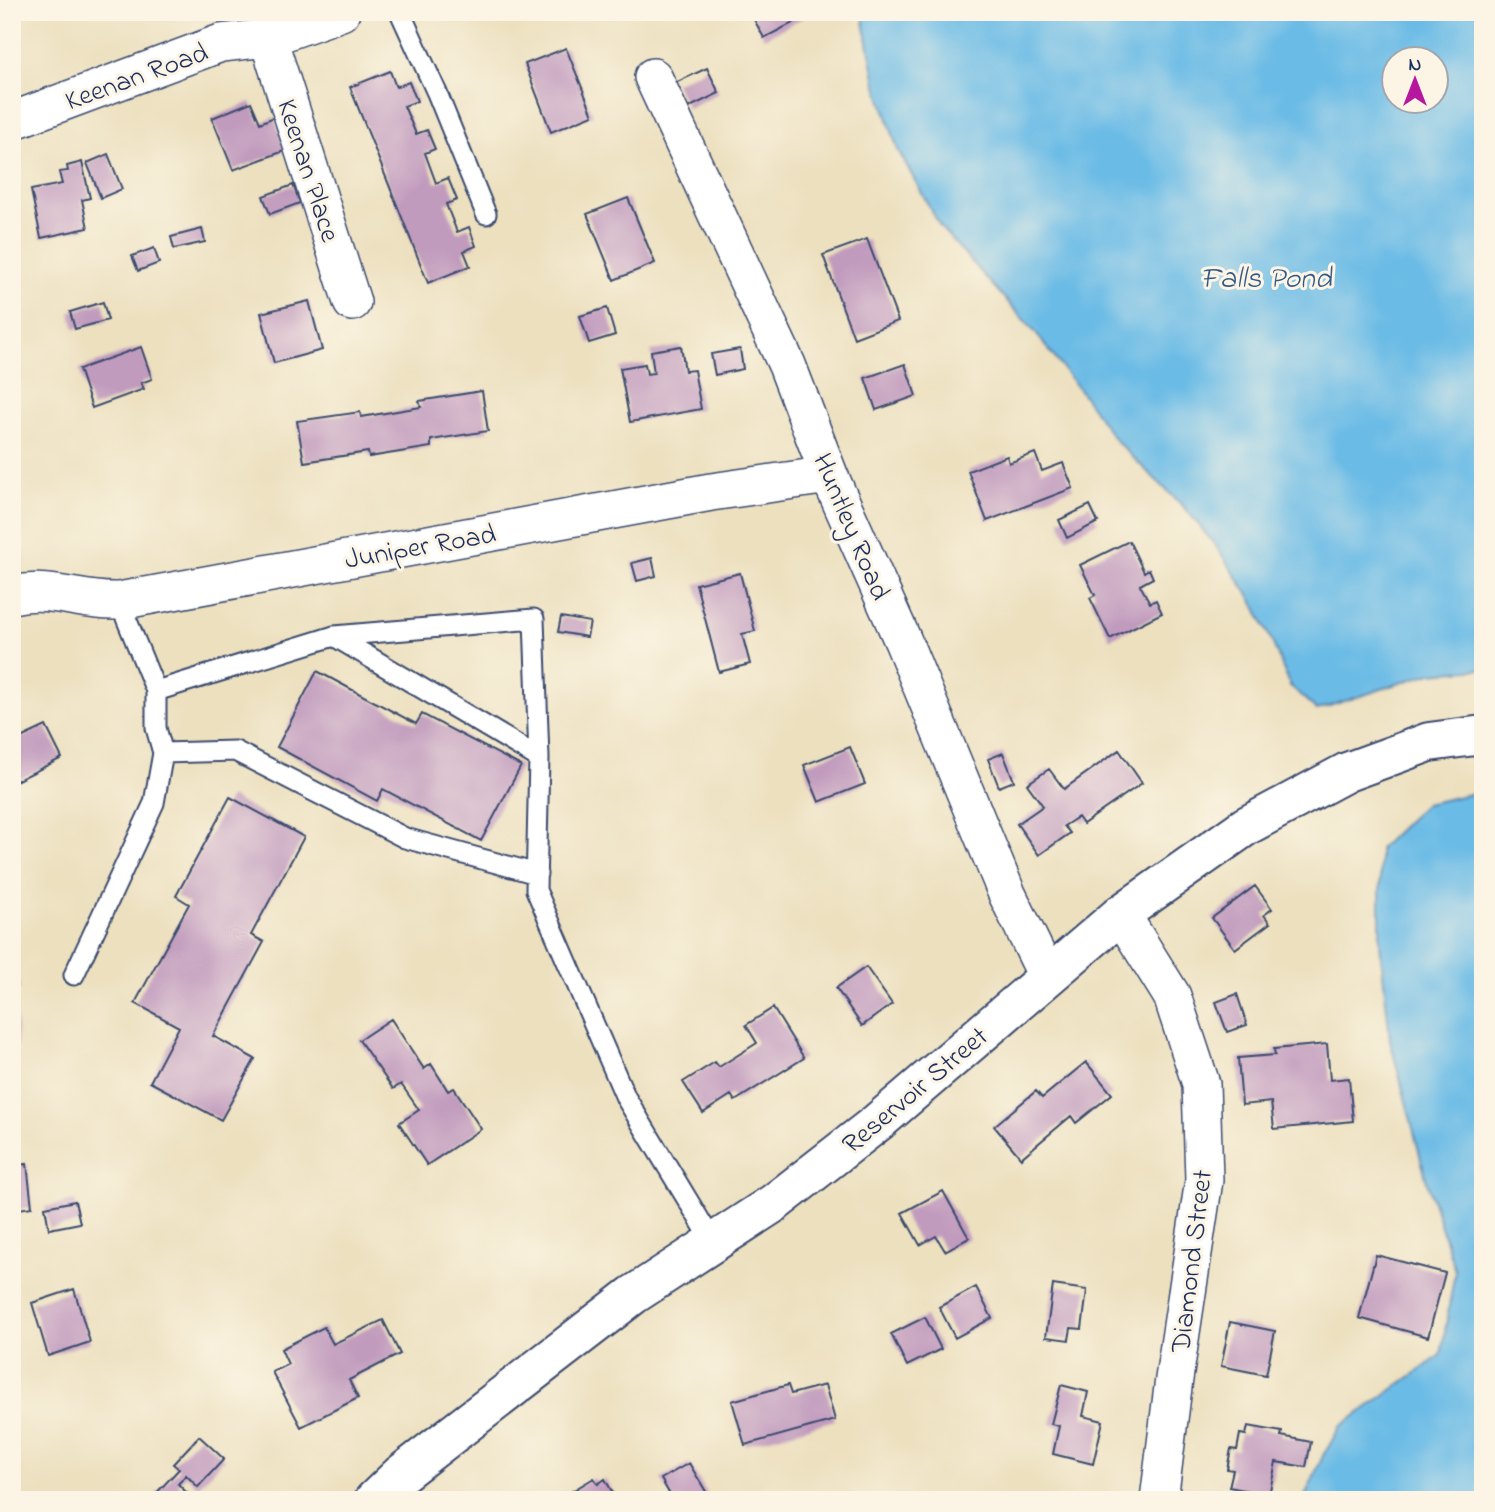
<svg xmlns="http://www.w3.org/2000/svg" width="1495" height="1512" font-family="'Indie Flower',sans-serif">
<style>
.water{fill:#6bbbe6;stroke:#4375a2;stroke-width:2;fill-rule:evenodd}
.building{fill:#c19bbe}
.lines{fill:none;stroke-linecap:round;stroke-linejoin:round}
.lane-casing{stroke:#3a4a6d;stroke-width:23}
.street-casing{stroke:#3a4a6d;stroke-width:40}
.secondary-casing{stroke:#3a4a6d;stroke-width:42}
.lane{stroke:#fff;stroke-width:19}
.street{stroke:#fff;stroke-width:37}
.secondary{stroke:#fff;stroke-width:38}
.labels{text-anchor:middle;stroke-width:6;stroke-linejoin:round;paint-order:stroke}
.street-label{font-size:28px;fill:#1b2f5e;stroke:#fcf5e5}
.water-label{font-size:30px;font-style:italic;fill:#335987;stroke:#fcf5e5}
</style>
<rect width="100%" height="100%" fill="#fcf5e5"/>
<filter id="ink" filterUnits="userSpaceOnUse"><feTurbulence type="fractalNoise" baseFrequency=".0143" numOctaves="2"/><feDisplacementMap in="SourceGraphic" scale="14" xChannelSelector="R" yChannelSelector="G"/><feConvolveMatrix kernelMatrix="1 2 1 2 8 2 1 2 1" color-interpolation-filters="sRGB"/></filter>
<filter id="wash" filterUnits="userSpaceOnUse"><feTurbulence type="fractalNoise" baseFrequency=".00686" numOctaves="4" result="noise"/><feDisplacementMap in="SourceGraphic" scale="28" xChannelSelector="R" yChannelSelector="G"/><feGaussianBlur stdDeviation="1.57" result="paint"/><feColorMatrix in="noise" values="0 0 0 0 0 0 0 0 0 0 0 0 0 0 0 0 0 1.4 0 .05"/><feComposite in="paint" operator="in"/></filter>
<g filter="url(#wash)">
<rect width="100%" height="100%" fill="#ece0bf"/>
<path class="water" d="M862 12H1483V669L1431 673 1317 710 1290 686 1271 639 1251 598 1216 546 1184 507 1116 441 1078 388 1034 331 941 228 898 150 876 83ZM1394 60H1436V102H1394Z
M1483 791V1500H1303L1323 1456 1340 1427 1441 1355 1455 1271 1427 1182 1390 1040 1380 944V848L1425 804Z"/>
<g id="blocks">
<path class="building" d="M750 12H814L764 38Z
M566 48 593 115 551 132 525 64Z
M707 68 719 93 688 108 675 83Z
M390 71 396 87 409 82 417 101 404 106 416 134 427 130 435 149 425 153 436 183 448 178 457 200 446 204 457 232 469 227 476 246 464 251 470 266 428 283 350 87Z
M251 102 260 123 274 117 287 150 233 170 212 118Z
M108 154 122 189 101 198 87 163Z
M82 162 90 198 82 200 88 228 41 238 31 190 62 184 59 172 68 171 67 166Z
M293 185 300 203 270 214 263 196Z
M628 198 655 263 614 280 587 214Z
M202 229 205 242 174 249 171 237Z
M867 239 898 321 854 338 823 255Z
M154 248 159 263 138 271 132 256Z
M309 301 322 350 274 363 261 313Z
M103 302 108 320 75 329 70 312Z
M607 308 615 335 589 343 580 316Z
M681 346 685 371 694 370 701 409 630 422 620 368 645 364 647 374 654 373 651 351Z
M141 347 152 379 141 383 144 389 92 408 79 369Z
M740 349 743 369 715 375 711 354Z
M905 364 916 396 876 410 865 378Z
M482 391 488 431 431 440V447L369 457 368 452 304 462 297 421 360 412 361 417 421 407 419 401Z
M1035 453 1042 471 1063 463 1073 488 987 521 968 471 1007 456 1009 463Z
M1090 505 1098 522 1067 538 1059 520Z
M1129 541 1144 572 1149 569 1153 578 1140 585 1150 603 1156 600 1162 613 1110 639 1090 598 1095 595 1080 565Z
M652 558 656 576 637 581 632 563Z
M740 573 755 631 742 634 750 664 719 672 696 584Z
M561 617 590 622 587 637 558 632Z
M317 671 416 724 422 714 521 766 481 841 383 789 377 801 277 747Z
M46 726 62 758 12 783V742Z
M850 747 865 784 819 802 804 765Z
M1119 750 1142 783 1083 824 1078 817 1064 826 1070 833 1039 855 1017 824 1043 806 1027 784 1049 769 1064 789Z
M1003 753 1014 781 999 787 988 759Z
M230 797 304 837 251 935 264 942 213 1036 255 1059 221 1120 150 1082 179 1027 135 1003 189 904 176 896Z
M1255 886 1272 909 1264 915 1270 923 1235 949 1212 918Z
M12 945H16L17 1047H12Z
M866 967 892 1004 862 1026 836 988Z
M1237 994 1247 1025 1227 1032 1216 1002Z
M773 1008 804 1058 735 1101 731 1095 703 1113 683 1082 715 1062 719 1067 757 1043 746 1025Z
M391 1019 424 1069 431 1064 448 1091 454 1088 481 1129 427 1165 399 1123 419 1110 401 1084 393 1089 359 1040Z
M1327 1044 1330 1080 1349 1078 1353 1121 1274 1129 1271 1102 1242 1105 1238 1058 1275 1055 1274 1049Z
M1086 1062 1112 1094 1076 1123 1071 1116 1021 1158 994 1126 1036 1091 1042 1098Z
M27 1164 32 1207 12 1210V1166Z
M943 1191 969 1238 945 1251 936 1236 920 1245 902 1213Z
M75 1201 80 1223 49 1229 45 1207Z
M1376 1255 1445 1273 1428 1337 1359 1318Z
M1053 1285 1087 1290 1082 1329 1071 1328 1069 1340 1046 1337Z
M976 1287 992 1318 955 1338 939 1307Z
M74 1289 90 1342 48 1356 32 1303Z
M925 1317 941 1349 907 1366 891 1334Z
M383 1320 400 1354 349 1380 358 1398 301 1427 272 1372 288 1364 281 1349 324 1327 333 1344Z
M1230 1322 1275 1331 1266 1375 1221 1366Z
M788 1385 791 1394 825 1385 835 1420 745 1445 732 1401Z
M1061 1385 1088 1392 1083 1416 1103 1421 1093 1464 1053 1454 1059 1426 1051 1424Z
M1248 1426 1282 1432 1281 1436 1311 1442 1306 1467 1276 1462 1269 1495 1229 1487 1233 1470 1227 1469 1231 1449 1237 1450 1240 1434 1246 1435Z
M199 1436 224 1459 198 1487 186 1475 178 1484 194 1500H150L179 1469 173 1464Z
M689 1463 708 1495 699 1500H673L661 1479Z
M594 1478 598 1484 605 1479 615 1497 611 1500H557Z"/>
</g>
</g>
<g filter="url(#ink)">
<use href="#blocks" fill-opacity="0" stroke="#3a4a6d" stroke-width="2"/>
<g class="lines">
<g class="lane-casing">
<path id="lane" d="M400 12 437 93 486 214
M119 601 156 691 334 636 534 619 539 758 536 890 626 1098 713 1242
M334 636 539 758
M156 691V728L163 753 235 751 405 838 537 874
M74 975 154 803 163 753"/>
</g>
<g class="street-casing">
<path id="street" d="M268 38 352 302
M653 77 787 365 829 475 903 641 1007 894 1047 976
M12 121 221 43 268 38 341 12
M12 595C55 586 79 603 119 601L711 492 829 475
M1121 914 1172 996 1201 1084 1204 1180 1174 1379 1159 1500"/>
</g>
<g class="secondary-casing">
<path id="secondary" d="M374 1500 401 1474 633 1295 774 1203 878 1122 1121 914 1246 826 1347 772 1429 742 1483 735"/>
</g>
<use href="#lane" class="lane"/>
<use href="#street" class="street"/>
<use href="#secondary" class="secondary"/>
</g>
</g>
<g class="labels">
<g class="street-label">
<text transform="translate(136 75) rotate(-20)" y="10">Keenan Road</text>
<text transform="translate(310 170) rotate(72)" y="10">Keenan Place</text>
<text transform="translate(853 526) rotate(67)" y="10">Huntley Road</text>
<text transform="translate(420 545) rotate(-10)" y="10">Juniper Road</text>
<text transform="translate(914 1089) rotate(-40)" y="10">Reservoir Street</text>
<text transform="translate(1190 1261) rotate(-83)" y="10">Diamond Street</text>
</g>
<g class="water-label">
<text x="1266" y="287">Falls Pond</text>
</g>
</g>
<rect width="1495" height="1512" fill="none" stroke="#fcf5e5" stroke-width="42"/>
<g transform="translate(1415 80)"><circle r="33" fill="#fcf5e5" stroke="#a2a6af" stroke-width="2"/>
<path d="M0-5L12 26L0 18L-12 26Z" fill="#b5179e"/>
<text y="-10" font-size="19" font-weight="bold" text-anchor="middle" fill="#1b2f5e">N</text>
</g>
</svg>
